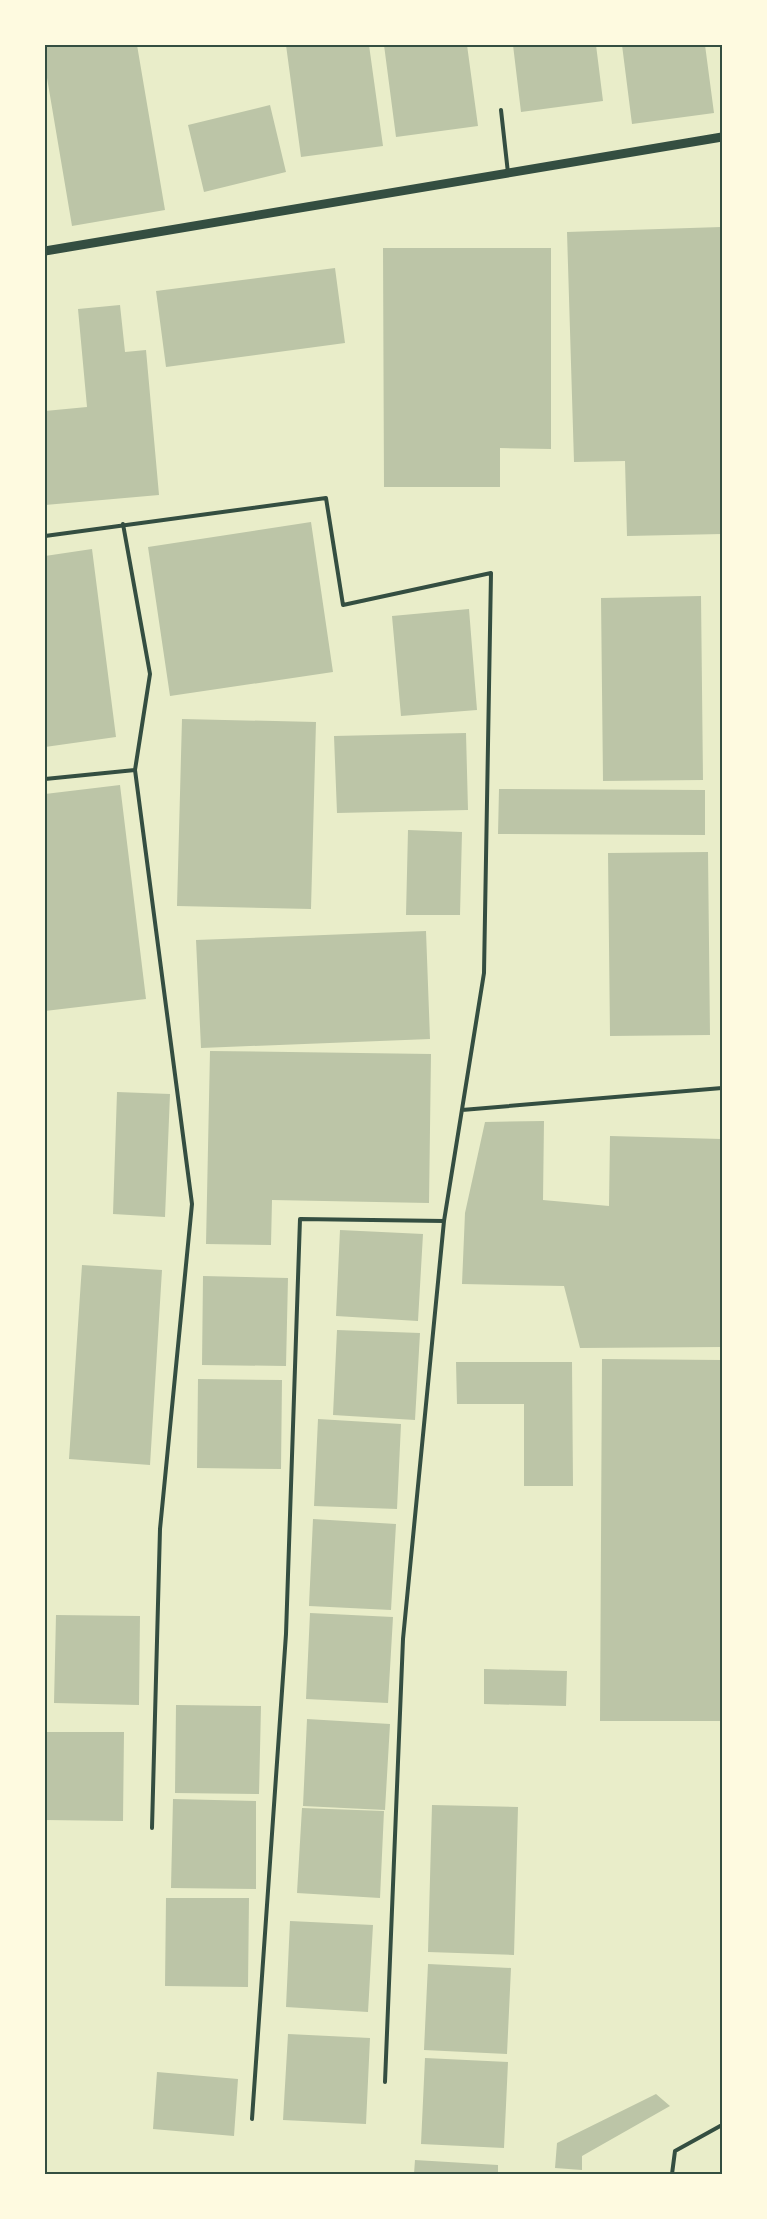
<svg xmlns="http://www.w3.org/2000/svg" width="767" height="2219" font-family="Helvetica,sans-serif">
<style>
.building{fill:#bcc5a7}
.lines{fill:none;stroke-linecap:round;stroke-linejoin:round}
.service{stroke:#344e41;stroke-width:4}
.tertiary{stroke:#344e41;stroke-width:9}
.neatline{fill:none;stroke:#344e41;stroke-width:2}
</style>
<rect width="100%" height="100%" fill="#e9edc9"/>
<path class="building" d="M45 45H137L165 210 72 226 45 66Z
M286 45H369L383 146 301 157Z
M384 45H467L478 126 396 137Z
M513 45H596L603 101 521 112Z
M622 45H705L714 113 632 124Z
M270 105 286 172 204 192 188 125Z
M721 227 722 534 627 536 625 461 574 462 567 232Z
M383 248H551V449L500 448V487H384Z
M335 268 345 343 166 367 156 291Z
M120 305 125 352 146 350 159 495 45 505V411L87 407 78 309Z
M311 522 333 672 170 696 148 547Z
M92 549 116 737 45 747V556Z
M701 596 703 780 603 781 601 598Z
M469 609 477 710 401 716 392 616Z
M182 719 316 722 311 909 177 906Z
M466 733 468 810 337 813 334 736Z
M120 785 146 999 45 1011V794Z
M499 789 705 790V835L498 834Z
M408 830 462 832 460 915H406Z
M708 852 710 1035 610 1036 608 853Z
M426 931 430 1039 201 1048 196 940Z
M210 1051 431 1054 429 1203 272 1200 271 1245 206 1244Z
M117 1092 170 1094 165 1217 113 1214Z
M544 1121 543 1200 609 1206 610 1136 722 1139V1347L580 1348 564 1286 462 1284 465 1213 485 1122Z
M340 1230 423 1234 418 1321 336 1316Z
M82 1265 162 1270 150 1465 69 1459Z
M203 1276 288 1278 286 1366 202 1365Z
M337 1330 420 1333 415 1420 333 1415Z
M602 1359 722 1360V1721H600Z
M456 1362H572L573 1486H524V1404H457Z
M198 1379 282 1380 281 1469 197 1468Z
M318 1419 401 1424 397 1509 314 1506Z
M313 1519 396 1524 391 1610 309 1606Z
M310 1613 393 1617 388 1703 306 1699Z
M56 1615 140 1616 139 1705 54 1703Z
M484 1669 567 1671 566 1706 484 1704Z
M176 1705 261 1706 259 1794 175 1793Z
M307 1719 390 1724 385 1810 303 1806Z
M45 1732H124L123 1821 45 1820Z
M173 1799 256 1801V1889L171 1888Z
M432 1805 518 1807 514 1955 428 1952Z
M302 1808 384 1811 380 1898 297 1893Z
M166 1898H249L248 1987 165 1986Z
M290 1921 373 1925 368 2012 286 2007Z
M428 1964 511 1968 507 2054 424 2050Z
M288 2034 370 2038 366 2124 283 2120Z
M425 2058 508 2062 504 2148 421 2144Z
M157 2072 238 2079 234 2136 153 2129Z
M656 2094 670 2106 582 2156V2170L555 2168 557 2143Z
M415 2160 498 2165V2174H414Z"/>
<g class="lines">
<path class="service" d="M501 110 508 173
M123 524 150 674 135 770
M45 536 326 498 343 605 491 573 484 973 444 1221 403 1639 385 2082
M45 779 135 770 192 1204 160 1529 152 1828
M462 1110 722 1088
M252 2119 286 1634 300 1219 444 1221
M672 2174 675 2151 722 2125"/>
<path class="tertiary" d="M45 251 722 137"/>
</g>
<rect width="767" height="2219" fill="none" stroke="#fefae0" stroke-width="92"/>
<rect x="46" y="46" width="675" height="2127" class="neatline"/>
</svg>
